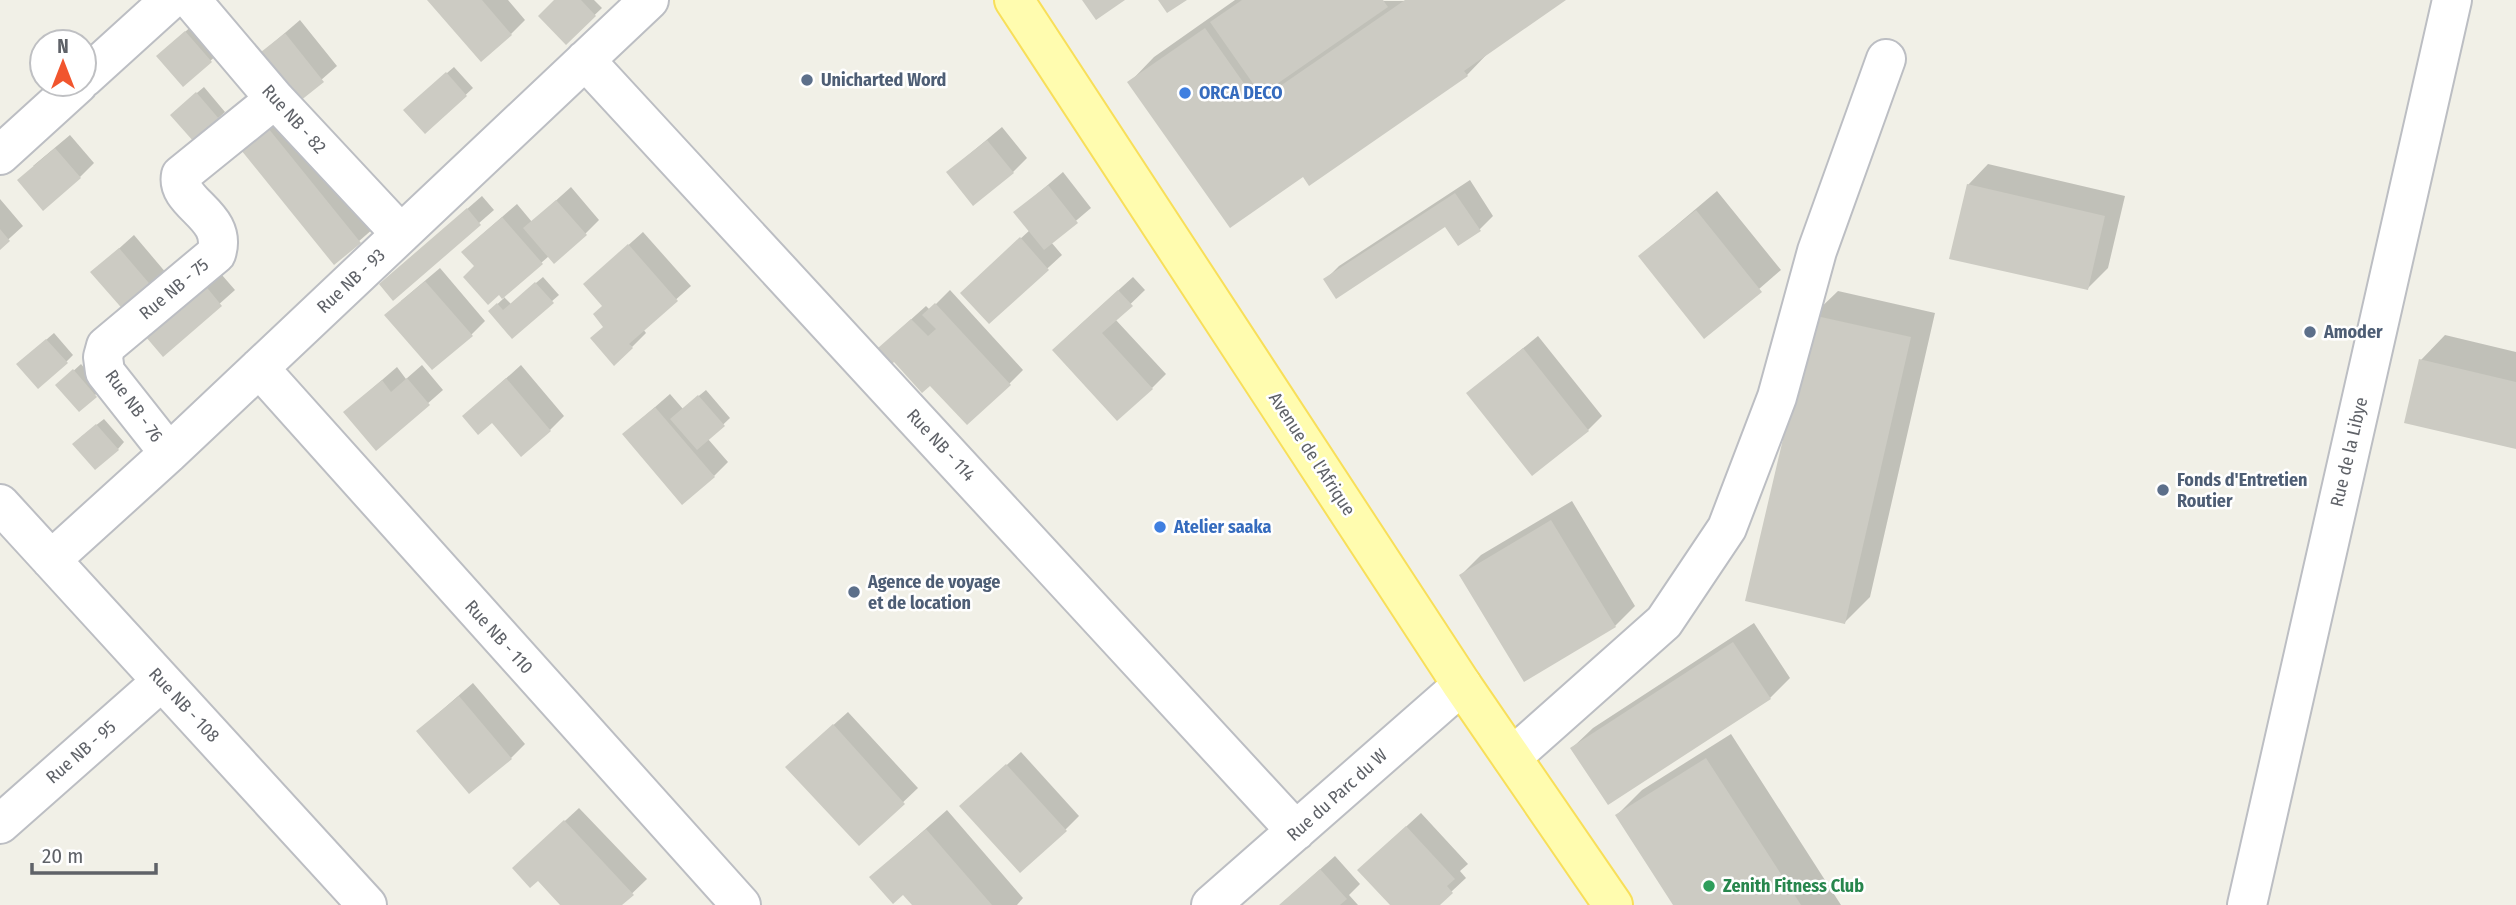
<svg xmlns="http://www.w3.org/2000/svg" width="2516" height="905" font-family="'Fira Sans Condensed',sans-serif">
<style>
.shadow{fill:#0003}
.building{fill:#cccbc3}
.lines{fill:none;stroke-linecap:round;stroke-linejoin:round}
.minor-casing{stroke:#bcbec3;stroke-width:42}
.major-casing{stroke:#f8df5a;stroke-width:42}
.minor{stroke:#fff;stroke-width:38}
.major{stroke:#fffcaf;stroke-width:38}
.service-dot{fill:#5c6f8a;stroke:#fff;stroke-width:2.5}
.shop-dot{fill:#3f7fe0;stroke:#fff;stroke-width:2.5}
.leisure-dot{fill:#2e9e5b;stroke:#fff;stroke-width:2.5}
.labels{text-anchor:middle;stroke-width:5;stroke-linejoin:round;paint-order:stroke}
.service-label{font-size:18px;font-weight:bold;fill:#4e5e75;stroke:#fff;text-anchor:start}
.shop-label{font-size:18px;font-weight:bold;fill:#366cbe;stroke:#fff;text-anchor:start}
.street-label{font-size:18px;fill:#5f6268;stroke:#fff}
.leisure-label{font-size:18px;font-weight:bold;fill:#27864d;stroke:#fff;text-anchor:start}
</style>
<rect width="100%" height="100%" fill="#f1f0e7"/>
<path class="shadow" d="M430 0H508L525 20 511 34Z
M557 0H594L602 8 566 42Z
M1235 0 1394 1 1563 0 1491 50 1467 75 1304 174 1130 82 1154 57Z
M300 20 337 66 295 103 258 56Z
M193 25 218 54 183 85 165 49Z
M454 67 473 88 426 132 412 103Z
M204 87 225 112 194 140 179 108Z
M279 110 374 228 334 263 253 131Z
M1002 127 1027 158 1013 172H948Z
M70 135 94 163 80 177 33 166Z
M1988 164 2125 196 2108 268 2087 289 1968 185Z
M1063 172 1091 208 1051 242 1062 255 989 322 976 279 1030 230 1016 212Z
M1470 180 1493 216 1479 230 1445 225 1325 280 1339 266Z
M571 187 599 220 585 234 549 256 503 296 511 304 543 277 559 295 512 336 490 311 504 298 476 266 478 238 517 204 532 222Z
M1717 191 1781 270 1705 336 1640 256Z
M482 196 494 210 393 298 381 284Z
M0 199 23 226 0 247Z
M643 232 691 286 643 329 646 333 632 347 605 326 604 305 585 284Z
M134 235 167 274 126 311 93 272Z
M215 267 235 290 163 354Z
M440 268 485 321 471 335 401 301Z
M1133 277 1145 290 1115 319 1166 374 1152 388 1068 336Z
M950 290 1023 370 1009 384 887 341 926 306 930 310Z
M1838 291 1935 313 1870 597 1845 622 1813 315Z
M54 333 73 355 66 362 25 358Z
M2445 335 2516 352V447L2421 360Z
M1538 336 1602 416 1588 430 1468 393Z
M81 364 102 389 95 395 58 385Z
M422 365 443 390 376 449 360 399 397 367 406 379Z
M521 365 564 416 550 430 464 416Z
M706 390 730 418 708 439 728 462 714 476 639 421 670 394 683 409Z
M104 419 124 442 118 449 81 437Z
M1572 501 1635 606 1615 626 1461 575 1481 555Z
M1754 623 1790 678 1770 698 1572 748 1593 728Z
M473 683 525 744 511 758 418 731Z
M848 712 918 788 859 844 802 753Z
M1731 734 1841 905H1675L1617 815 1642 790Z
M1021 752 1079 816 1065 830 976 793Z
M579 808 647 879 620 905H563L528 855Z
M947 810 1023 898 1017 905H914L904 893 871 877Z
M1421 813 1468 864 1460 871 1466 878 1437 905H1392L1374 856Z
M1335 856 1360 884 1349 895 1358 905H1280Z"/>
<path class="building" d="M427 0H482L512 35 481 62Z
M554 0H581L596 16 566 45 538 16Z
M1082 0H1125L1096 20Z
M1158 0H1187L1167 13Z
M1242 0H1383L1388 7 1261 95 1210 22Z
M1405 0H1566L1464 71 1468 76 1309 186 1303 177 1230 228 1127 82 1205 28 1257 102Z
M185 31 212 62 183 87 156 56Z
M285 33 324 82 295 105 256 56Z
M446 72 467 96 425 134 403 110Z
M196 92 220 120 194 142 170 115Z
M264 123 361 243 334 265 237 145Z
M987 140 1014 173 973 206 946 172Z
M55 148 81 178 43 211 17 180Z
M1967 184 2105 216 2088 290 1949 259Z
M1048 185 1078 223 1044 250 1013 212Z
M1455 193 1481 231 1458 246 1445 227 1336 299 1323 279Z
M556 200 587 235 554 264 523 228Z
M467 208 481 225 393 301 379 284Z
M1696 210 1762 292 1704 339 1638 256Z
M502 217 543 264 502 299 499 295 488 305 463 277 474 266 461 252Z
M0 229 10 241 0 250Z
M1020 237 1049 270 989 324 960 293Z
M628 244 678 301 629 344 633 348 614 366 590 338 603 327 593 314 602 306 583 284Z
M119 248 154 289 126 313 90 272Z
M200 279 222 306 163 357 140 330Z
M425 281 473 336 432 370 384 315Z
M535 282 554 303 512 339 488 311 497 303 503 310Z
M1118 290 1133 306 1102 333 1153 389 1117 421 1052 350Z
M935 303 1011 385 967 425 930 386 922 393 894 362 885 370 870 355 911 319 928 336 936 329 922 315Z
M1812 315 1911 337 1845 624 1745 601Z
M46 339 68 363 38 389 16 364Z
M1523 348 1589 431 1532 476 1466 393Z
M2419 359 2516 382V449L2404 423Z
M73 369 97 397 79 412 55 385Z
M407 378 430 405 376 451 343 412 382 380 391 392Z
M506 378 551 431 521 457 492 423 478 435 462 416Z
M698 395 725 426 697 450 670 419Z
M655 407 715 477 682 505 622 434Z
M96 424 119 450 95 470 72 444Z
M1551 520 1616 627 1524 682 1459 575Z
M1733 642 1771 699 1608 805 1570 748Z
M459 696 512 759 469 794 416 731Z
M833 724 905 804 859 846 785 767Z
M1706 758 1801 905H1673L1615 815Z
M1006 764 1067 831 1020 873 959 806Z
M564 820 634 895 622 905H560L538 881 530 888 512 868Z
M1406 826 1455 879 1447 886 1453 893 1440 905H1390L1357 870Z
M926 829 992 905H912L903 895 893 904 869 877Z
M1320 869 1347 899 1340 905H1279Z"/>
<g class="lines">
<g class="minor-casing">
<path id="minor" d="M191 0 275 99 401 234
M585 60 1296 831
M84 78 170 0
M0 155 78 84
M259 368 741 905
M169 453 105 372 103 357 106 346 216 254C229 215 175 204 181 175L275 99
M0 504 367 905
M51 560 169 453 649 0
M1512 757 1664 622 1727 528 1777 397 1817 251 1886 59
M0 824 162 681
M1211 905 1462 685
M2247 905 2452 0"/>
</g>
<g class="major-casing">
<path id="major" d="M1014 0 1462 685 1613 905"/>
</g>
<use href="#minor" class="minor"/>
<use href="#major" class="major"/>
</g>
<g class="service-dot">
<circle cx="807" cy="80" r="7"/>
<circle cx="2310" cy="332" r="7"/>
<circle cx="2163" cy="490" r="7"/>
<circle cx="854" cy="592" r="7"/>
</g>
<g class="shop-dot">
<circle cx="1185" cy="93" r="7"/>
<circle cx="1160" cy="527" r="7"/>
</g>
<circle class="leisure-dot" cx="1709" cy="886" r="7"/>
<g class="labels">
<g class="service-label">
<text x="821" y="86">Unicharted Word</text>
<text x="2324" y="338">Amoder</text>
<text x="2177" y="486">Fonds d'Entretien<tspan x="2177" dy="21">Routier</tspan></text>
<text x="868" y="588">Agence de voyage<tspan x="868" dy="21">et de location</tspan></text>
</g>
<g class="shop-label">
<text x="1199" y="99">ORCA DECO</text>
<text x="1174" y="533">Atelier saaka</text>
</g>
<g class="street-label">
<text transform="translate(294 119) rotate(48)" y="6">Rue NB - 82</text>
<text transform="translate(351 281) rotate(-43)" y="6">Rue NB - 93</text>
<text transform="translate(174 289) rotate(-40)" y="6">Rue NB - 75</text>
<text transform="translate(134 406) rotate(54)" y="6">Rue NB - 76</text>
<text transform="translate(941 445) rotate(47)" y="6">Rue NB - 114</text>
<text transform="translate(2349 452) rotate(-77)" y="6">Rue de la Libye</text>
<text transform="translate(1312 454) rotate(57)" y="6">Avenue de l'Afrique</text>
<text transform="translate(499 637) rotate(48)" y="6">Rue NB - 110</text>
<text transform="translate(184 705) rotate(47)" y="6">Rue NB - 108</text>
<text transform="translate(81 752) rotate(-41)" y="6">Rue NB - 95</text>
<text transform="translate(1337 795) rotate(-42)" y="6">Rue du Parc du W</text>
</g>
<g class="leisure-label">
<text x="1723" y="892">Zenith Fitness Club</text>
</g>
</g>
<g transform="translate(63 63)"><circle r="33" fill="#ffffff" stroke="#bfc0c3" stroke-width="2"/>
<path d="M0-5L12 26L0 18L-12 26Z" fill="#f1552e"/>
<text y="-10" font-size="19" font-weight="bold" text-anchor="middle" fill="#5f6268">N</text>
</g>
<path d="M32 863v10h124v-10" fill="none" stroke="#5f6268" stroke-width="3.5"/>
<text x="42" y="863" font-size="21" fill="#5f6268" stroke="#ffffff" stroke-width="5" paint-order="stroke">20 m</text>
</svg>
